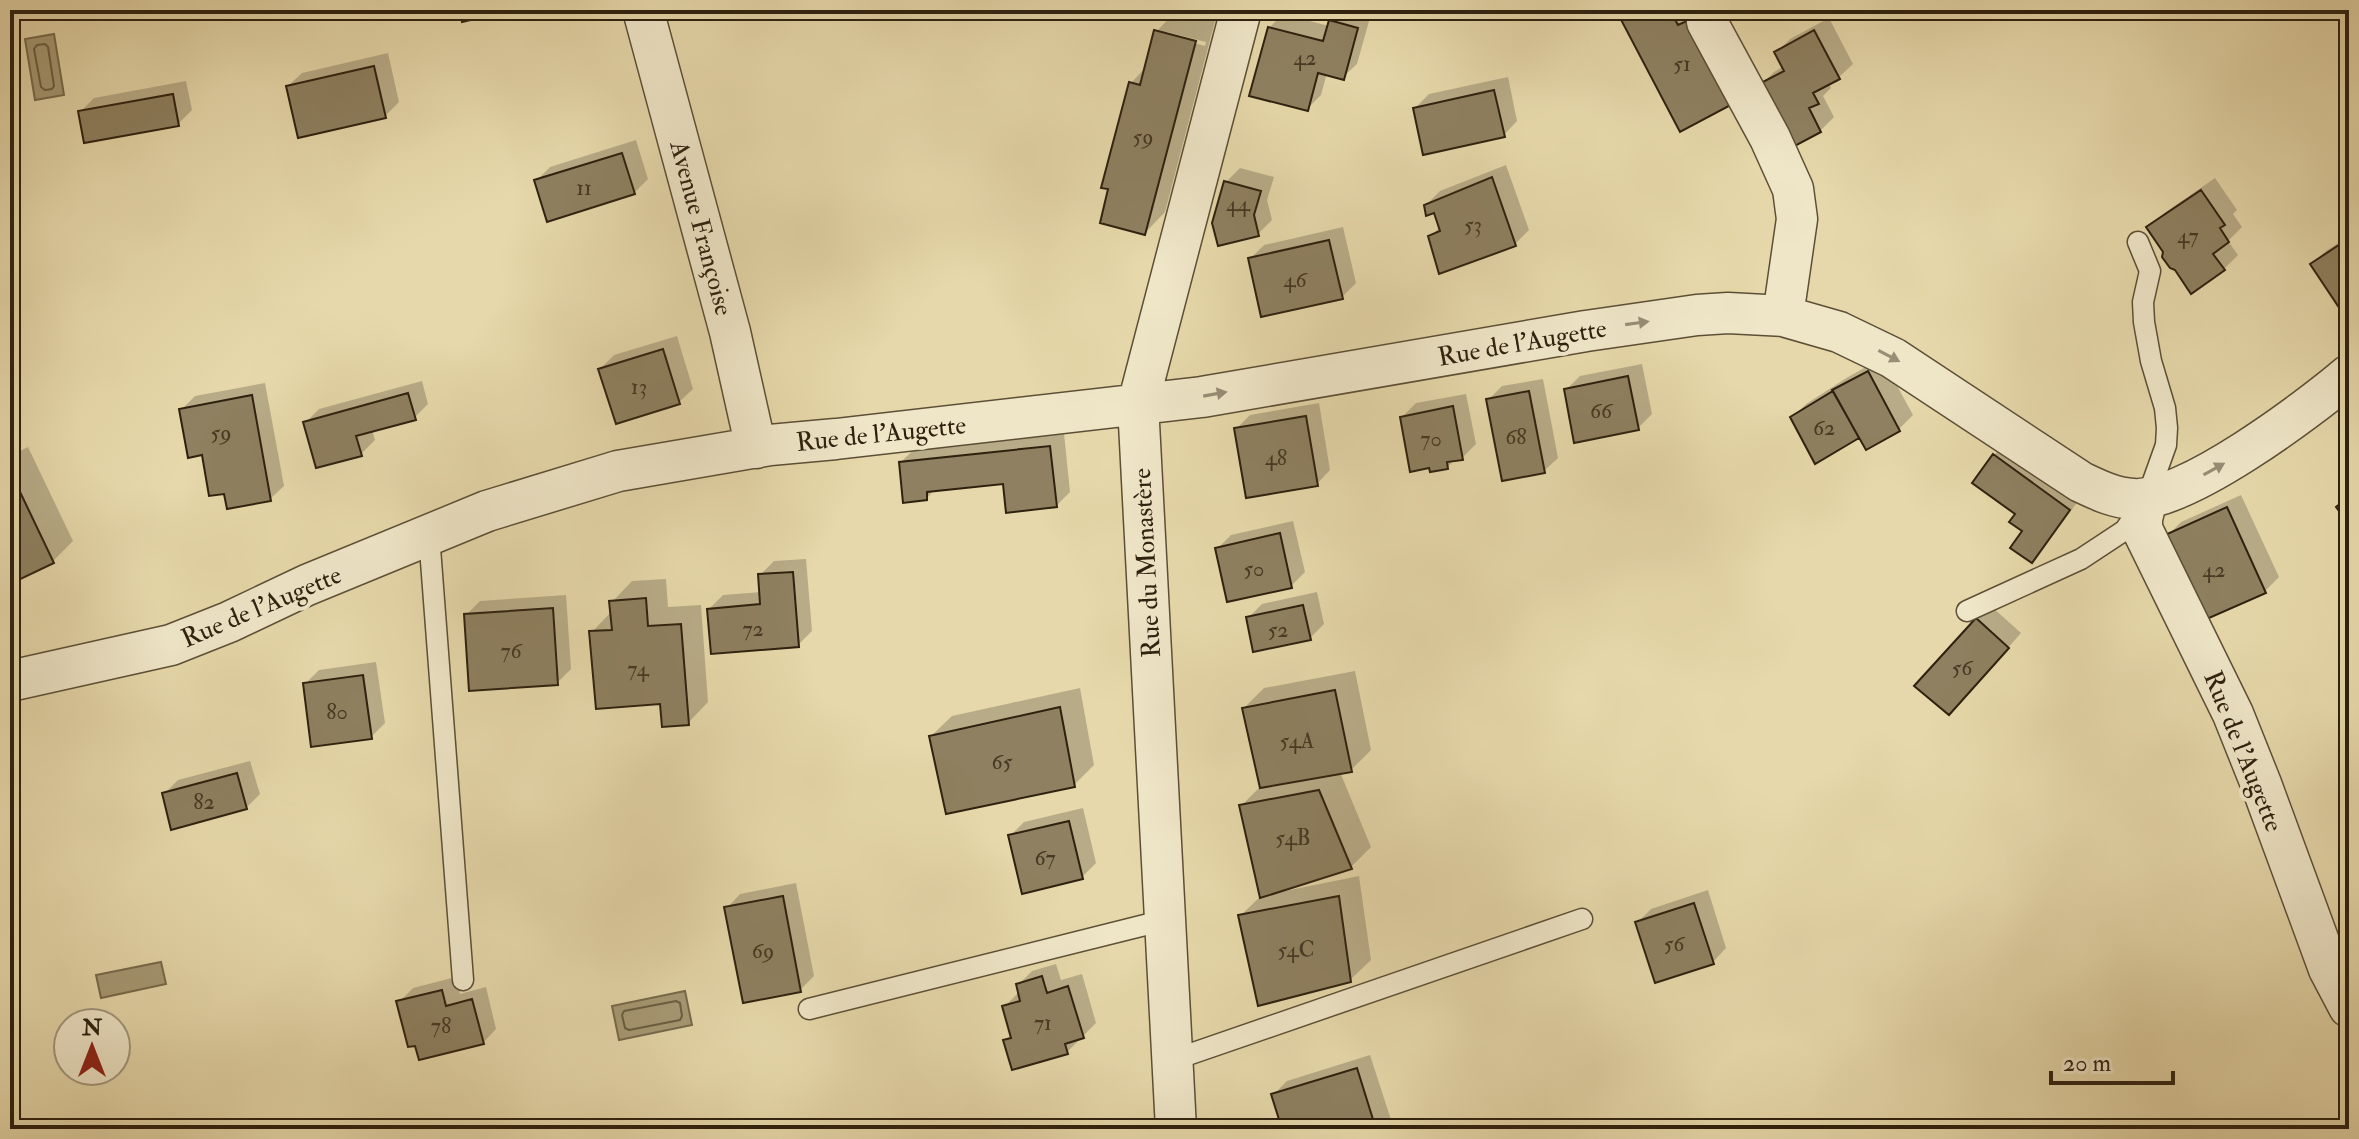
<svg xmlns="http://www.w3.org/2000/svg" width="2359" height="1139" font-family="'IM FELL Double Pica',serif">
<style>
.water{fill:#a79a75;stroke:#776a4c;stroke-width:2}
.shadow{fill:#0003;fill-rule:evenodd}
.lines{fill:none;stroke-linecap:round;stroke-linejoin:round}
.shore{stroke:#6a5e42;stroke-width:2}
.building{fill:#8e8060;stroke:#2e210f;stroke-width:2}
.service-casing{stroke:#5c4f36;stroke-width:23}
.minor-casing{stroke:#5c4f36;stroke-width:43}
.service{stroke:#efe6c8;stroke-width:20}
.minor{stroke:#efe6c8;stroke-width:40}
.oneway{fill:#988d75}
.labels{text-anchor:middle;stroke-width:8;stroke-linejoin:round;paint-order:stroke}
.number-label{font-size:22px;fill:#463923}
.street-label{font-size:26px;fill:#2e210f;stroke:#efe6c8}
</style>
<rect width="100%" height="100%" fill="#e6d8aa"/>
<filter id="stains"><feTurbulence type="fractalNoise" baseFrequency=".0025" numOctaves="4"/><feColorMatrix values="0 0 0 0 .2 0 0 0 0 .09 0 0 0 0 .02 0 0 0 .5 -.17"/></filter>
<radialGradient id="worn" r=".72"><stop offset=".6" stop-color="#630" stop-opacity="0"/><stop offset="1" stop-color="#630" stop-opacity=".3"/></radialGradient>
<path class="water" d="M54 34 64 95 35 100 25 39Z
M161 962 166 984 101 998 96 975Z
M685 991 692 1025 619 1040 612 1006Z"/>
<path class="shadow" d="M1342 10H1355L1371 14 1357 64 1343 77 1327 73 1321 95 1307 109 1269 28 1283 14 1329 26 1331 21Z
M1625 10H1723L1759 78 1621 14Z
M1176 11 1215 21 1165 212 1145 233 1131 83 1146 67 1156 32ZM1167 32 1206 42 1205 46 1167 36Z
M1829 18 1853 64 1839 77 1829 83 1831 88 1823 96 1834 117 1820 131 1760 86 1774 72 1784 66 1776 53 1790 39Z
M388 53 399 102 385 116 288 86 302 73Z
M1508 77 1517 121 1504 135 1415 108 1429 94Z
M186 81 192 110 178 124 80 112 94 98Z
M636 140 648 179 634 193 536 181 550 167Z
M1506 165 1529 230 1515 244 1430 237 1441 226 1435 210 1426 205 1440 191Z
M1240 168 1274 177 1267 200 1272 220 1258 234 1226 182Z
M2215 178 2237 210 2233 214 2242 227 2228 241 2238 255 2224 269 2176 268 2149 228 2163 214Z
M1343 227 1356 283 1342 297 1250 259 1264 245Z
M2349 236V301L2312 264 2326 251Z
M677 336 693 389 679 402 600 369 614 355Z
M1882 358 1913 415 1899 429 1860 435 1816 461 1792 418 1806 404 1848 377Z
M1642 364 1652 414 1638 428 1566 390 1580 376Z
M1543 379 1558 458 1544 471 1488 400 1502 386Z
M422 381 428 404 414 418 372 430 375 440 361 454 305 423 319 409Z
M265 383 284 486 270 499 203 452 181 410 195 396Z
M1466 394 1476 444 1462 458 1456 459 1447 467 1402 417 1416 403Z
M1319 403 1330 470 1317 484 1236 429 1250 415Z
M1064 433 1070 492 1056 506 1005 482 935 489 927 498 901 462 915 448Z
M2008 442 2082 496 2045 546 2031 560 2025 530 1994 455Z
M28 447 73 541 52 562 10 582V456Z
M2241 495 2279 577 2265 591 2167 536 2181 522Z
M1293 521 1305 572 1291 586 1217 549 1231 535Z
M806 559 812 631 798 645 709 609 723 595 762 592 760 575 774 561Z
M666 579 668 607 701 605 708 702 688 723 662 702 592 632 612 611V602L632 581Z
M1317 592 1324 624 1310 638 1248 618 1262 604Z
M566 595 571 669 557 683 466 615 480 601Z
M1991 606 2021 633 1963 699 1978 619Z
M376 662 385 723 371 737 305 684 319 670Z
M1355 671 1371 750 1351 770 1340 772 1371 847 1351 867 1284 888 1285 891 1359 876 1371 960 1350 980 1240 916 1262 895 1242 805 1261 786 1244 708 1264 688Z
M1080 688 1094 765 1074 785 931 736 952 716Z
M250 761 260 794 246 808 164 794 178 780Z
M10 769 15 789 10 794Z
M1083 808 1096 863 1082 877 1010 836 1024 822Z
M796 883 814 976 800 990 727 908 740 894Z
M1708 890 1726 948 1713 962 1637 923 1651 909Z
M1056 964 1061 980 1082 974 1096 1023 1067 1052 1005 1041 1012 1034 1004 1007 1018 993V985L1032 971Z
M456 977 460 994 486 987 496 1029 483 1043 399 1002 413 988Z
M1370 1055 1394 1129H1284L1273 1095 1287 1081Z
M1104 1122 1106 1129H1082Z"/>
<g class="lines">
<path class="shore" d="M45 44 48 47 54 86 52 89 45 90 41 87 34 49 37 45Z
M676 1001 680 1003 682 1016 680 1020 629 1030 625 1028 622 1015 624 1011Z"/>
</g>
<path class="building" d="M460 10H513L462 22Z
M1626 10H1670L1678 25 1696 17 1740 100 1680 132 1618 14Z
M1329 20 1358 28 1344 80 1318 73 1308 111 1249 96 1268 27 1323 41Z
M1154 30 1196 41 1145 235 1100 223 1108 189 1101 188 1129 82 1140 85Z
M1814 30 1840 79 1813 93 1819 104 1809 108 1821 132 1791 148 1757 85 1784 71 1774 52Z
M374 66 386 118 298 138 286 86Z
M1494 90 1505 137 1423 155 1413 108Z
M173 94 179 126 84 143 78 111Z
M622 153 635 194 547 222 534 180Z
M1492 177 1516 246 1439 274 1428 236 1440 231 1434 213 1426 216 1424 205Z
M1224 181 1261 191 1254 215 1259 236 1218 246 1212 223Z
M2201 190 2225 225 2220 228 2229 242 2213 254 2225 270 2191 294 2175 270 2170 268 2162 257 2163 252 2146 227Z
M1329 240 1343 299 1261 317 1248 258Z
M2345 241 2349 247V303L2340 309 2310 264Z
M663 349 680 404 616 424 598 369Z
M1868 371 1900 431 1866 450 1832 390Z
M1628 376 1639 430 1574 443 1564 389Z
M1529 391 1545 473 1502 481 1486 399Z
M1833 391 1859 438 1815 464 1790 417Z
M408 393 416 420 356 436 362 456 316 468 303 422Z
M252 395 271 501 227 509 224 494 209 496 202 455 188 458 179 409Z
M1453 406 1463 460 1447 462 1448 469 1430 472 1429 468 1410 472 1400 417Z
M1306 416 1318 486 1246 498 1234 428Z
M1050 446 1057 507 1006 513 1003 484 927 492V500L903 503 899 462Z
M1993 454 2070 510 2032 563 2010 548 2022 531 2009 522 2015 514 1972 483Z
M10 471 54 563 10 584Z
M2349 497V524L2336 507Z
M2227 507 2266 593 2200 622 2165 535Z
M1280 533 1292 588 1227 602 1215 548Z
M793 572 799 647 711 654 707 609 760 604 758 574Z
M646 598 648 626 681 624 689 725 662 727 660 704 596 709 589 631 612 630 609 601Z
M1303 605 1311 640 1253 652 1246 617Z
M553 608 558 685 469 691 464 614Z
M1976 618 2009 648 1949 715 1914 686Z
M363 675 372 739 311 747 303 683Z
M1335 690 1352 772 1260 788 1242 708Z
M1335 690 1352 772 1260 788 1242 708Z
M1060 707 1075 787 946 814 929 736Z
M1060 707 1075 787 946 814 929 736Z
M237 773 247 809 171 830 162 793Z
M1319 790 1352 869 1260 898 1239 805Z
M1069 821 1083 879 1022 894 1008 835Z
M783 896 801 992 743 1003 724 907Z
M1339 896 1351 982 1258 1006 1238 915Z
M1339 896 1351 982 1258 1006 1238 915Z
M1694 903 1714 964 1655 983 1635 922Z
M1042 976 1047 993 1068 986 1084 1038 1065 1044 1068 1054 1012 1070 1003 1040 1011 1038 1002 1006 1020 1001 1016 984Z
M442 990 446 1006 472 999 484 1044 419 1060 415 1046 408 1047 396 1001Z
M1357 1068 1376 1129H1282L1271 1094Z"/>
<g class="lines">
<g class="service-casing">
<path id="service" d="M429 535 463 980
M1967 611 2081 559 2125 530 2147 498 2166 445 2167 428 2165 408 2151 361 2144 322 2143 302 2150 271 2138 242
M809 1009 1165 920
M1173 1060 1582 919"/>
</g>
<g class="minor-casing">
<path id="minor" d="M643 10 730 332 756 448
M1707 22 1770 138 1793 189 1797 219 1783 316
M2147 498 2142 519V529L2233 714 2261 784 2329 969 2349 1007
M10 681 171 645 229 622 307 585 487 511 618 471 770 445 836 439 1202 397 1586 331 1697 315 1728 313 1783 316 1839 332 1893 358 2081 482C2098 490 2114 498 2133 499 2184 503 2309 409 2349 375
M1176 1129 1138 404 1241 10"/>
</g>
<use href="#service" class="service"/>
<use href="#minor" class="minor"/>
</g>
<defs><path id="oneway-solid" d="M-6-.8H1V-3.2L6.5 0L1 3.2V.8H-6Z" transform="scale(2)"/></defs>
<g class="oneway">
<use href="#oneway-solid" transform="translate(1637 323) rotate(-8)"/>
<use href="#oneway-solid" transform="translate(1889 356) rotate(28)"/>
<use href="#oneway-solid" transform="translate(1215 394) rotate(-10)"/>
<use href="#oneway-solid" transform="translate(2214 469) rotate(-29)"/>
</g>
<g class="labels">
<g class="number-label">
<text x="1305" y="65">42</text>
<text x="1682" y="71">51</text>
<text x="1143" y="144">59</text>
<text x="584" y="195">11</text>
<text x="1238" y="211">44</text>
<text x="1473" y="232">53</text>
<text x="2188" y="243">47</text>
<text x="1295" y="287">46</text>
<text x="639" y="394">13</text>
<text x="1601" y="418">66</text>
<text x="1824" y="435">62</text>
<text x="221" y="440">59</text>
<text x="1516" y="444">68</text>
<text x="1431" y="446">70</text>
<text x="1276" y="465">48</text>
<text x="1254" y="576">50</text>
<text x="2214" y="577">42</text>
<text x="753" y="636">72</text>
<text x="1278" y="637">52</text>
<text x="511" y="658">76</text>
<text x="1962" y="675">56</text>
<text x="638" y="676">74</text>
<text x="337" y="719">80</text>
<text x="1297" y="748">54A</text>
<text x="1002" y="769">65</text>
<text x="204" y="809">82</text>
<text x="1293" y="845">54B</text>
<text x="1045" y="865">67</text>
<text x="1674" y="951">56</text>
<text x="1296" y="957">54C</text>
<text x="763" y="958">69</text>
<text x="1043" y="1030">71</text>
<text x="441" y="1033">78</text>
</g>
<g class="street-label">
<text transform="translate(702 228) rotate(75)" y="9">Avenue Françoise</text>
<text transform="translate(1522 342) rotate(-10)" y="9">Rue de l'Augette</text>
<text transform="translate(881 433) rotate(-6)" y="9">Rue de l'Augette</text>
<text transform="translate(1146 563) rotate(-93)" y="9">Rue du Monastère</text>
<text transform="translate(261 606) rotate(-23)" y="9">Rue de l'Augette</text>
<text transform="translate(2244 751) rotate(68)" y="9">Rue de l'Augette</text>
</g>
</g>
<rect width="2359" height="1139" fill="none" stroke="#e6d8aa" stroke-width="40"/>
<rect x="12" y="12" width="2335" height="1115" fill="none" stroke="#2e210f" stroke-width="4"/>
<rect x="20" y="20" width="2319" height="1099" fill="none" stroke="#2e210f" stroke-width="2"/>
<g transform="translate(92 1047)"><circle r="38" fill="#efe6c8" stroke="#a2977e" stroke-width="2"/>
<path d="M0-6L14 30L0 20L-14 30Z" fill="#8f2418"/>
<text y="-12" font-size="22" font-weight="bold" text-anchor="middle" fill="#2e210f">N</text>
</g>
<path d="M2051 1071v12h122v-12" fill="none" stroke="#2e210f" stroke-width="4"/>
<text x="2063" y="1071" font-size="24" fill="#2e210f" stroke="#efe6c8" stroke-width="6" paint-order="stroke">20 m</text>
<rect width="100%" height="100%" filter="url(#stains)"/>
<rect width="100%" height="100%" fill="url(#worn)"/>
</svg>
